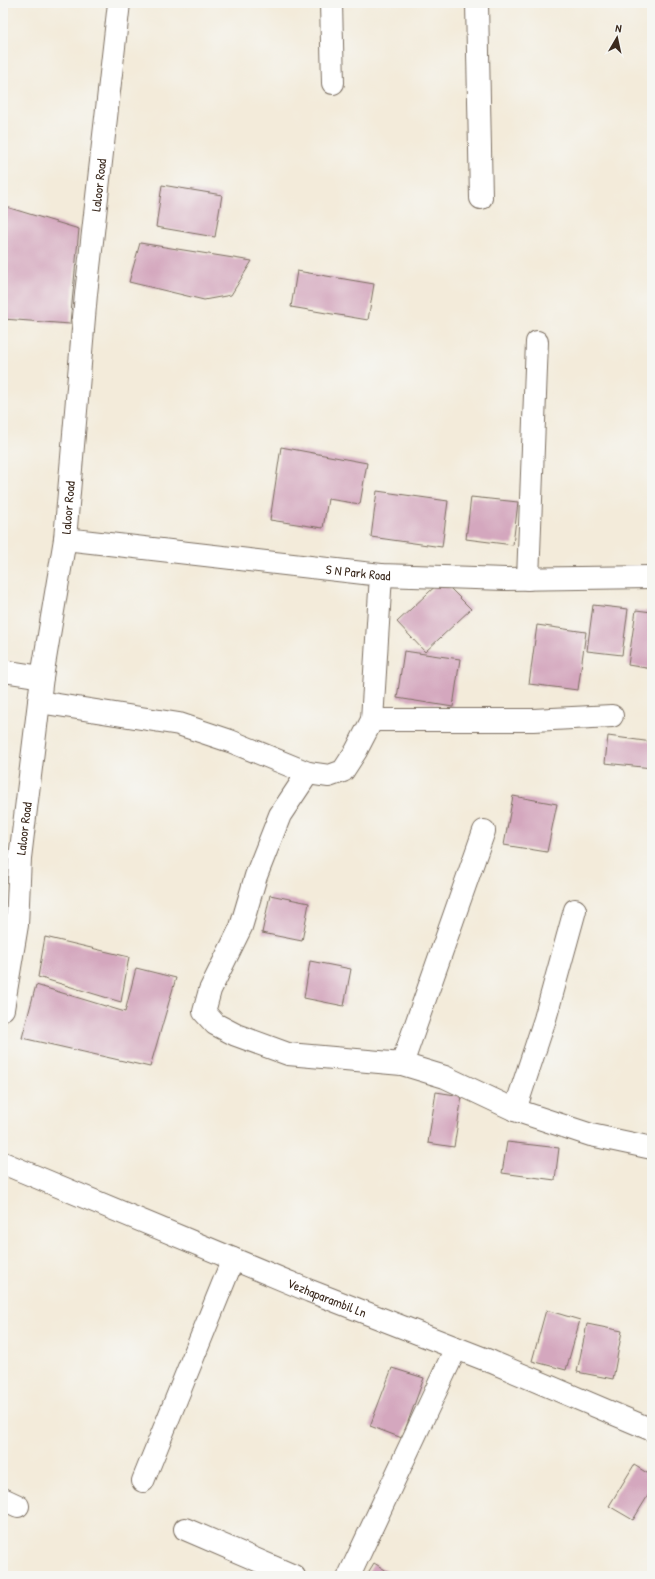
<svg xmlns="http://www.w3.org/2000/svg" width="655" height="1579" font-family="'Patrick Hand',sans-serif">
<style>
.building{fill:#d4a7be}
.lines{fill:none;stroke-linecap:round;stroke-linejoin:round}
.minor-casing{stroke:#7b6e60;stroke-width:24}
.minor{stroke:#fff;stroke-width:22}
.labels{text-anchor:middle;stroke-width:3;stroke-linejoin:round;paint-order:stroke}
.street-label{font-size:13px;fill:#3b2a1e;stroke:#f6f6f2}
</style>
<rect width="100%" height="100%" fill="#f6f6f2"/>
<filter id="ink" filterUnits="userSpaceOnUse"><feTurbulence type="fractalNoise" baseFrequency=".025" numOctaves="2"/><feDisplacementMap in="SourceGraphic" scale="8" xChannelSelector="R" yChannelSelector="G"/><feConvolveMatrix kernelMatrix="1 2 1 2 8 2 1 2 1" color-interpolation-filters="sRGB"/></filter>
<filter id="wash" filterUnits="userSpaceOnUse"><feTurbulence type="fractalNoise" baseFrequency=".012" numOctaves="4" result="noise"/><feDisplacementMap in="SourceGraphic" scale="16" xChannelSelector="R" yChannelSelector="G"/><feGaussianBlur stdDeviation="0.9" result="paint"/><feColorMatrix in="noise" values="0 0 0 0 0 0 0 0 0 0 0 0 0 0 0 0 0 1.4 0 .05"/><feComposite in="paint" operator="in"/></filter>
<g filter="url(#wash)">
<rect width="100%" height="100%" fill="#f3ebda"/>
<g id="blocks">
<path class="building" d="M162 185 222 195 215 237 156 227Z
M3 206 79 229 70 324 3 319Z
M140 243 252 261 231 295 204 300 129 282Z
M297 271 374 284 368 320 291 307Z
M281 447 367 463 360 504 328 499 323 528 270 520Z
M377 491 448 501 442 547 371 537Z
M471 497 518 502 513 545 466 539Z
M442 580 471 609 425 652 397 622Z
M593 605 628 609 622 655 587 651Z
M636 610 652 612V669L628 665Z
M537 625 586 632 578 690 529 684Z
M404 651 460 659 453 707 397 698Z
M608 736 652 742V768L605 763Z
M513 796 557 804 547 852 504 845Z
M270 895 309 903 302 941 262 933Z
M45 937 129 957 121 1002 38 977Z
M310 961 351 969 344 1006 304 998Z
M136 968 176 978 150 1067 22 1038 36 985 125 1012Z
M436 1092 462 1096 454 1147 428 1143Z
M507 1142 559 1148 555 1180 502 1173Z
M546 1310 580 1320 566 1370 532 1361Z
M587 1324 622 1331 613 1379 577 1372Z
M392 1368 424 1378 402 1438 370 1426Z
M634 1465 652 1476V1489L633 1520 609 1506Z
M374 1563 395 1576H366Z"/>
</g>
</g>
<g filter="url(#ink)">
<use href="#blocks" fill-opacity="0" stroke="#7b6e60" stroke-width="1"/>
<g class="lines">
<g class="minor-casing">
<g id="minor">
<path d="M331 3 333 83"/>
<path d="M477 3 481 198"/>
<path id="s1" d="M65 539 381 575 506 579 652 577"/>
<path d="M528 579 537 342"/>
<path d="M3 671 42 677"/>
<path d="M39 702 179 724 230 741 308 773 329 776 343 771 356 751 372 720 381 575"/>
<path d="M372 720H533L612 716"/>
<path d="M308 773 280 815 256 876 241 927 210 990 204 1012 215 1024 236 1035 288 1054 402 1064 445 1077 515 1110 591 1135 652 1148"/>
<path id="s2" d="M3 1009 17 925 20 858 42 677 65 539 86 294 119 3"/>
<path d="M402 1064 484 831"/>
<path d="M515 1110 545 1019 575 910"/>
<path id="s3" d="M3 1163 310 1291 492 1362 652 1430"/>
<path d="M143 1481 233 1259"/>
<path d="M3 1499 18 1506"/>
<path d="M185 1529 294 1576"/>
<path d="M349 1576 456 1348"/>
</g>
</g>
<use href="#minor" class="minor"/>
</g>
</g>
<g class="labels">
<g class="street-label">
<text dy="5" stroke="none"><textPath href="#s2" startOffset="830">Laloor Road</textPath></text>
<text dy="5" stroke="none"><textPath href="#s2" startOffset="506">Laloor Road</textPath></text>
<text dy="5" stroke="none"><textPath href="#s1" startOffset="295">S N Park Road</textPath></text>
<text dy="5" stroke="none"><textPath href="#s2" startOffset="182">Laloor Road</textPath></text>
<text dy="5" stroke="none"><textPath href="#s3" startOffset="351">Vezhaparambil Ln</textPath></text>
</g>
</g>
<rect width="655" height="1579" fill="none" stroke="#f6f6f2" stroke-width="16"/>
<g transform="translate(617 38) rotate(9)" stroke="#f6f6f2" stroke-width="3" paint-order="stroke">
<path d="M0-3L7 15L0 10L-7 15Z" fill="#3b2a1e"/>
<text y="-6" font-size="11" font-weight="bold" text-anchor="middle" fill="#3b2a1e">N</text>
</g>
</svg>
